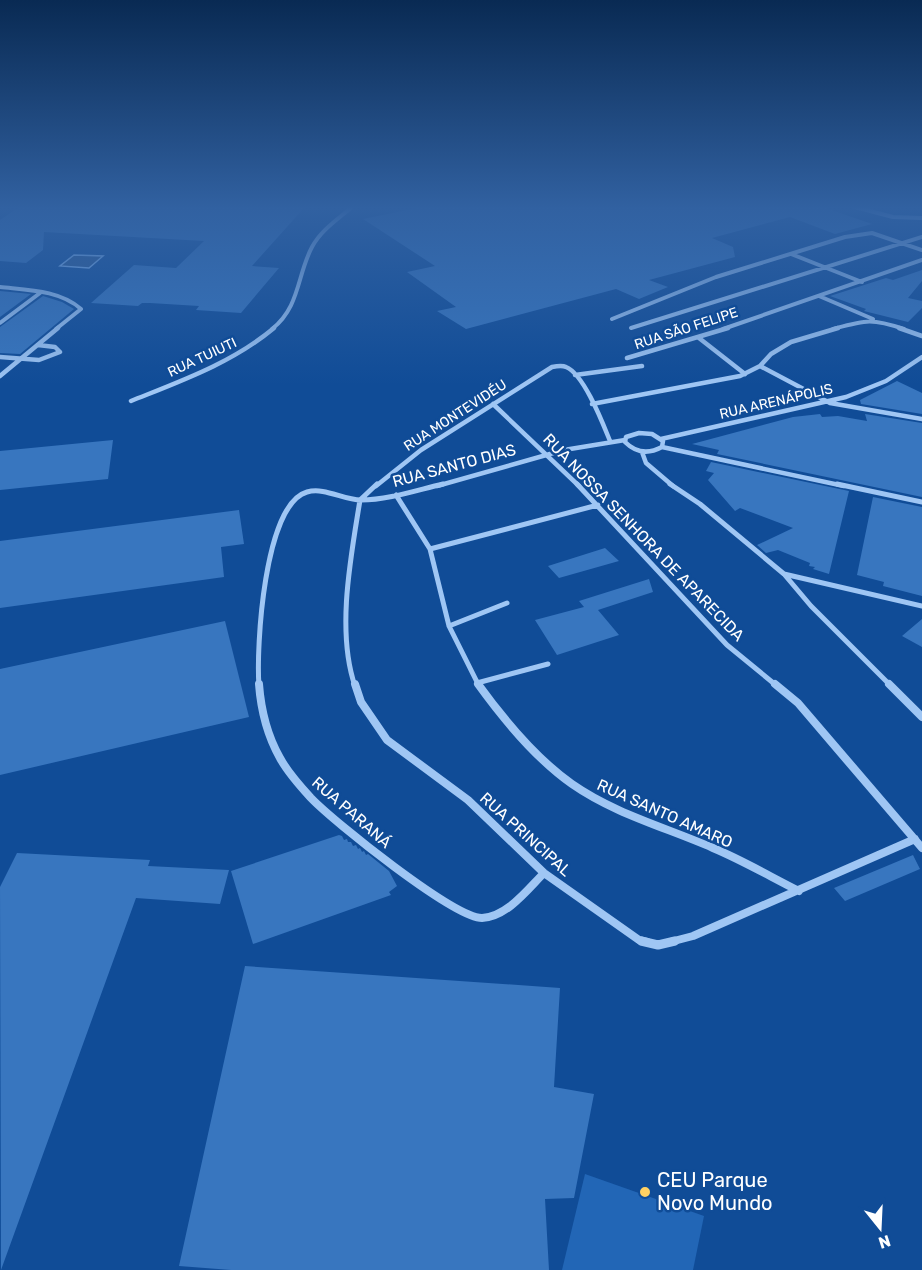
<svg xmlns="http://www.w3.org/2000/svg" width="922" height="1270" font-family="Rubik,sans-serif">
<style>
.green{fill:#2266b6}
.water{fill:#2d5990;stroke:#91c1f8;stroke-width:1.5}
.building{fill:#3876bf}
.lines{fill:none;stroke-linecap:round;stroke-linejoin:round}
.street-far4{stroke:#9fc6f4;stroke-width:4}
.street-far3{stroke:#9fc6f4;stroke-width:4.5}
.street-far2{stroke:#9fc6f4;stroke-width:5}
.street-far1{stroke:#9fc6f4;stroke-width:8}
.street{stroke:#9fc6f4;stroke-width:9}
.poi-dot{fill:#ffd163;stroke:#104c97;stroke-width:2}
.labels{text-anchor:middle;stroke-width:5;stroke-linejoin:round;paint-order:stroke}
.far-street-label{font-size:14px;fill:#fff;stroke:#104c97}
.street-label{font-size:16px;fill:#fff;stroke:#104c97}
.near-poi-label{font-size:20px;fill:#fff;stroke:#104c97;text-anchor:start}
</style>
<rect width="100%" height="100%" fill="#104c97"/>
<path class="green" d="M585 1174 704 1216 693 1270H562Z"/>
<path class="water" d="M74 255 103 256 89 268 60 266Z"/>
<path class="building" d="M19 207H289L304 208 252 266 279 268 241 313 196 310 199 306 150 303H142L138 306 91 303 134 265 176 268 204 241 44 232 43 250 26 263 0 261V220Z
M422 207H823L872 224 835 234 790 217 712 238 733 247 735 257 649 280 668 287 639 299 616 289 466 329 437 311 456 307 407 272 435 266 363 219Z
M922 270V281L908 298 922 301V308L908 322 864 311 866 309 830 296 886 278 893 280Z
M0 291 21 293 31 294 0 317Z
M43 296 62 302 74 309 20 354 0 353V327Z
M897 381 922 393V414L861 404 860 400Z
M820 414 822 417 838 416 867 421 865 414 922 423V497L717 454 719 450 692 444 793 417Z
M113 440 108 479 0 490V451Z
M711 462 849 491 829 574 813 569 815 567 809 566 810 563 778 550 766 553 757 545 793 528 740 508 735 511 708 480 714 473 706 471Z
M873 497 922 507V596L883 586 884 582 857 575Z
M239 510 244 544 221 547 224 577 0 608V541Z
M605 548 619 561 559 578 548 566Z
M649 579 653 592 598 610 619 635 557 655 535 620 584 607 579 601Z
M922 619V647L902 636Z
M225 621 249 717 0 775V669Z
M339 835 342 836 344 840 347 839 348 842H351L353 846 356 845 358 849 360 848 362 852 364 851 366 855 368 854 389 871 397 886 389 892 391 895 253 944 231 871Z
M17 853 150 860 148 866 229 870 220 904 136 898 1 1270 0 887Z
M913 855 920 869 845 901 834 888Z
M245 966 560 988 554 1087 594 1094 574 1198 545 1199 549 1270H231L179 1266Z"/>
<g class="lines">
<path class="street-far4" d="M855 207 893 217 922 218
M791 254 862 282
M0 287C27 290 60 290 81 309L56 329
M819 296 873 319
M612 319 716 277 845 237 872 233 922 250
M0 323 40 293
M631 328 922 237
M272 329C300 307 297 275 312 247 321 230 338 219 352 207
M723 329 922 260
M833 329C866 320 871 318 904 329"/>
<path class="street-far3" d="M899 328 922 336
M699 338 745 374
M0 357 39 360 60 352 55 347 38 345
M627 358 728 328
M760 366 830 403 922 419
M575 375 642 366
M0 376 58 328
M131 401C181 381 232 363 274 328
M493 404 579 486
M592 404 740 376 760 366 771 354 791 342 838 328
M639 433 652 434 663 441 662 447C649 454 636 453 625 442L626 437Z
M661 439 846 397 886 381 922 357
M662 447 844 486
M642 452 646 463 673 486
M376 486 421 450 552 367C557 366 562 365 566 367 584 374 603 424 610 441
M437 486 564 450 625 440"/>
<path class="street-far2" d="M577 484 727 645 777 686
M670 484 700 504 784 574 811 606 891 686
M837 484 922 502
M396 495 430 549 449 626 479 686
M360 500 377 484
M430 549 598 505
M784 574 922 606
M449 626 507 603
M477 683 548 664
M259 686C256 648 264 504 307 492 325 487 343 500 361 500 388 500 417 490 443 484
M355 686C336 631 351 556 360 500"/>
<path class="street-far1" d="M259 684C261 711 267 735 280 758 288 773 300 786 311 798 334 822 454 918 482 918 507 917 528 889 544 873
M355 684 361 702 387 740 468 800 544 873 639 940 647 942
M478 684C504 720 535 758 572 784 615 814 665 827 713 848 742 860 771 877 799 891
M775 684 798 703 922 848
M889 684 922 717
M670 942 693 936 915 839"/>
<path class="street" d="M641 941 658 945 675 941"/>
</g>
<linearGradient id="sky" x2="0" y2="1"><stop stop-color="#092a53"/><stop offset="0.54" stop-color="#3161a1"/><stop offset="1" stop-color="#3161a1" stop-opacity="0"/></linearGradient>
<rect width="922" height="385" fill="url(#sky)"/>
<circle class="poi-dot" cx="645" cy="1192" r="6"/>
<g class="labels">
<g class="far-street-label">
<text transform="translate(686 328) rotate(-18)" y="5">RUA SÃO FELIPE</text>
<text transform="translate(202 357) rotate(-25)" y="5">RUA TUIUTI</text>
<text transform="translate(776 401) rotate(-13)" y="5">RUA ARENÁPOLIS</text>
<text transform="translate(455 415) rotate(-33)" y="5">RUA MONTEVIDÉU</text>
</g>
<g class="street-label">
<text transform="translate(454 465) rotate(-15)" y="6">RUA SANTO DIAS</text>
<text transform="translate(644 537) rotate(46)" y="6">RUA NOSSA SENHORA DE APARECIDA</text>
<text transform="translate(352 812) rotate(41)" y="6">RUA PARANÁ</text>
<text transform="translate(665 813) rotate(24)" y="6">RUA SANTO AMARO</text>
<text transform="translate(526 834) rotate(42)" y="6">RUA PRINCIPAL</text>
</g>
<g class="near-poi-label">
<text x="657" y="1187">CEU Parque<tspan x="657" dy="23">Novo Mundo</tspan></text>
</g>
</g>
<g transform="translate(880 1228) rotate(162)" stroke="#104c97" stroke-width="4.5" paint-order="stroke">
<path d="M0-4.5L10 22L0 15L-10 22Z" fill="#ffffff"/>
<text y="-9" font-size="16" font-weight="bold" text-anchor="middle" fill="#ffffff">N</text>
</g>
</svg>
